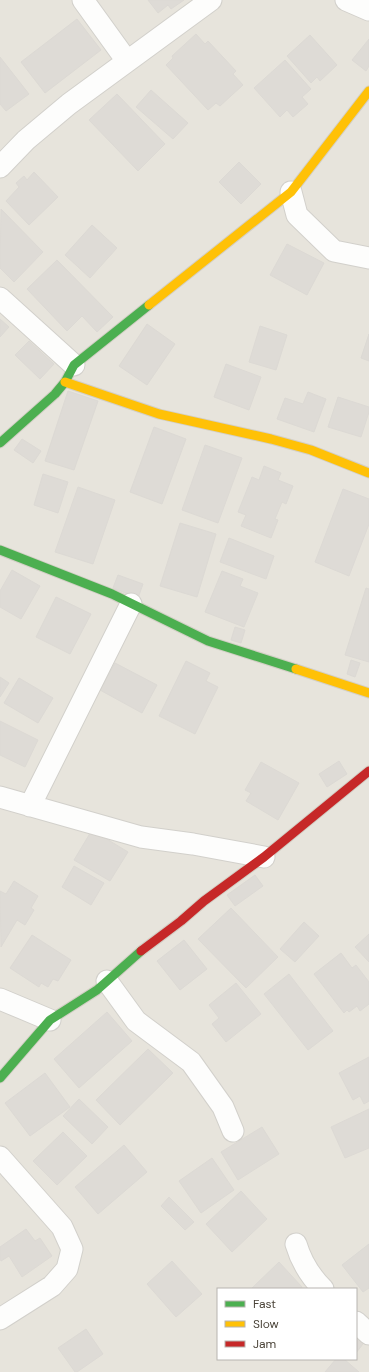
<svg xmlns="http://www.w3.org/2000/svg" width="369" height="1372" font-family="'DM Sans',sans-serif">
<style>
.residential{fill:#e7e4dc;fill-rule:evenodd}
.building{fill:#dedbd6;stroke:#dcd9d4}
.lines{fill:none;stroke-linecap:round;stroke-linejoin:round}
.street-casing{stroke:#d2d0cb;stroke-width:23}
.fast-casing{stroke:#d3cfc5;stroke-width:11}
.slow-casing{stroke:#d3cfc5;stroke-width:11}
.jam-casing{stroke:#d3cfc5;stroke-width:11}
.street{stroke:#fdfdfc;stroke-width:21}
.fast{stroke:#4caf50;stroke-width:9}
.slow{stroke:#ffc107;stroke-width:9}
.jam{stroke:#c62828;stroke-width:9}
</style>
<rect width="100%" height="100%" fill="#f4f2ee"/>
<path class="residential" d="M0 0H369V1372H0ZM218 1289H356V1359H218Z"/>
<path class="building" d="M148 0H184L171 9 168 5 158 13Z
M77 19 101 50 45 93 21 62Z
M196 34 205 44 208 41 236 71 233 74 243 85 220 106 216 103 208 110 166 65 173 58 172 56Z
M310 35 337 65 320 81 317 77 311 83 287 56Z
M369 39V66L366 71 352 60Z
M0 57 29 94 6 111 0 104Z
M285 60 311 89 302 97 308 104 293 117 287 110 280 117 254 88Z
M151 90 188 123 173 139 136 107Z
M117 94 165 144 138 171 89 120Z
M239 162 261 184 241 204 219 182Z
M34 172 58 197 29 225 6 201 19 187 16 183 24 176 27 180Z
M1 209 43 252 14 282 0 268Z
M92 225 117 248 90 278 65 255Z
M287 244 324 263 307 295 270 275Z
M57 260 113 317 97 332 82 316 67 331 27 289Z
M0 319 9 327 0 337Z
M147 324 175 344 147 385 119 366Z
M260 326 287 335 276 370 249 362Z
M369 334V361L361 358Z
M29 341 54 364 40 379 15 355Z
M226 364 261 377 249 410 214 397Z
M68 391 98 401 74 470 45 461Z
M308 392 326 399 314 432 277 419 285 398 303 404Z
M338 397 369 407V412L361 437 328 427Z
M154 427 186 439 162 504 130 492Z
M22 439 41 451 33 463 14 450Z
M205 445 242 458 218 523 182 510Z
M264 466 281 473 278 480 293 486 286 504 282 502 275 519 278 520 271 538 241 526 246 515 238 512 252 477 259 480Z
M43 474 68 482 58 513 34 505Z
M78 487 115 500 93 564 55 552Z
M343 489 369 499V524L349 576 315 562Z
M180 523 216 534 197 597 160 586Z
M229 538 274 556 266 579 220 562Z
M12 570 40 586 21 619 0 607V591Z
M222 571 243 579 240 586 258 593 244 627 205 612Z
M118 575 143 584 138 598 113 588Z
M366 588 369 589V662L345 655Z
M56 597 91 614 70 654 36 637Z
M235 627 245 630 241 643 231 640Z
M351 660 360 663 355 677 347 674Z
M186 661 210 673 206 681 218 687 195 734 159 716Z
M115 663 157 685 142 713 100 690Z
M0 677 9 683 0 697Z
M19 678 53 698 38 723 4 703Z
M0 721 38 740 25 767 0 755Z
M339 761 347 774 327 787 319 774Z
M261 762 299 783 278 820 246 801 251 793 245 790Z
M92 830 128 852 110 881 74 860Z
M74 866 104 883 91 905 62 887Z
M255 875 263 886 235 906 227 895Z
M14 881 38 896 31 908 34 910 25 925 17 920 1 947 0 891 6 894Z
M231 908 278 957 246 988 198 939Z
M304 922 319 936 295 962 280 949Z
M369 934V962L355 947Z
M32 935 71 960 58 981 53 979 48 987 41 983 39 987 10 968Z
M184 940 207 969 180 990 157 961Z
M341 953 352 968 356 965 369 982V1004L360 1011 357 1006 349 1012 347 1010 344 1013 314 974Z
M289 974 333 1031 308 1050 264 994Z
M236 983 261 1014 226 1042 212 1024 219 1018 209 1005Z
M107 1012 132 1041 79 1088 54 1059Z
M148 1049 173 1073 120 1125 96 1100Z
M369 1057V1101L364 1104 360 1096 353 1100 339 1073Z
M45 1073 70 1107 30 1136 5 1103Z
M79 1099 108 1127 92 1144 63 1116Z
M369 1109V1148L345 1158 331 1127Z
M262 1127 279 1154 238 1180 221 1152Z
M63 1132 87 1156 57 1185 33 1161Z
M124 1145 147 1172 98 1214 75 1187Z
M212 1158 234 1190 201 1213 179 1181Z
M241 1191 267 1219 232 1252 206 1224Z
M169 1197 194 1222 185 1230 161 1206Z
M26 1229 35 1241 40 1238 52 1256 22 1277 9 1256 1 1261 0 1259V1247Z
M369 1244V1288L363 1292 342 1265Z
M172 1261 202 1294 176 1317 147 1284Z
M279 1262 302 1287 301 1289H251Z
M86 1329 103 1354 77 1372H75L58 1348Z
M356 1332 366 1340 356 1353Z
M336 1359H344L359 1372H325Z"/>
<g class="lines">
<g class="street-casing">
<path id="street" d="M83 0 127 61
M346 0 369 10
M0 167 26 140 69 104 211 0
M291 192 297 215 334 251 369 258
M0 298 74 365
M0 797 141 837 193 844 264 857
M30 806 131 604
M107 981 136 1021 191 1062 223 1107 233 1131
M0 999 50 1020
M0 1157 62 1227 72 1249 67 1269 52 1286 0 1319
M296 1244C301 1261 310 1276 323 1289
M356 1322 369 1334"/>
</g>
<g class="fast-casing">
<path id="fast" d="M0 443 55 394 65 382 74 365 149 305
M0 550 112 594 208 641 296 669
M0 1078 50 1020 97 990 141 951"/>
</g>
<g class="slow-casing">
<path id="slow" d="M149 305 291 192 369 91
M65 382 159 414 271 439 311 450 369 473
M296 669 369 693"/>
</g>
<g class="jam-casing">
<path id="jam" d="M141 951 181 921 204 901 264 857 369 771"/>
</g>
<use href="#street" class="street"/>
<use href="#fast" class="fast"/>
<use href="#slow" class="slow"/>
<use href="#jam" class="jam"/>
</g>
<rect x="217" y="1288" width="140" height="72" fill="#ffffff" stroke="#b7b4b0"/>
<rect x="225" y="1301" width="20" height="6" fill="#4caf50" stroke="#b7b4b0"/>
<text x="253" y="1308" font-size="12" fill="#4b4439">Fast</text>
<rect x="225" y="1321" width="20" height="6" fill="#ffc107" stroke="#b7b4b0"/>
<text x="253" y="1328" font-size="12" fill="#4b4439">Slow</text>
<rect x="225" y="1341" width="20" height="6" fill="#c62828" stroke="#b7b4b0"/>
<text x="253" y="1348" font-size="12" fill="#4b4439">Jam</text>
</svg>
